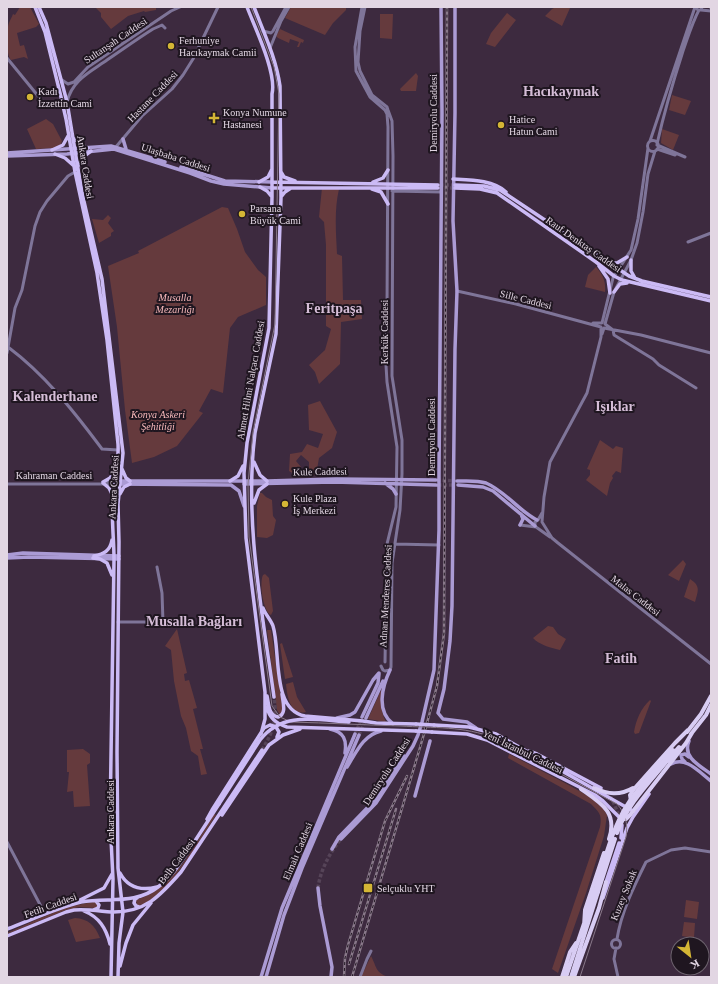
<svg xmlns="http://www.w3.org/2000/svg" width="718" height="984" font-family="Georgia,serif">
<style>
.green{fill:#653a3d}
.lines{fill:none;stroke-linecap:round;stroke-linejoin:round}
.secondary-tunnel{stroke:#564458;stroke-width:3.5;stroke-dasharray:3.5 2;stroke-linecap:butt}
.primary-tunnel{stroke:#564458;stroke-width:3.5;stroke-dasharray:3.5 2;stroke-linecap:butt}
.tertiary{stroke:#7f7599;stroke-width:3}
.secondary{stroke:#ab9bd4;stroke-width:3.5}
.primary{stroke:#cbbaf5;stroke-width:3.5}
.trunk{stroke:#d8ccf3;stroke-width:4}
.tram{stroke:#89798a;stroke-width:1}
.rail-casing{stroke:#89798a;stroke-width:2.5}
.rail{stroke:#1f1620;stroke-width:1;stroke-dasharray:3;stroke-linecap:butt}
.primary-bridge{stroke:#cbbaf5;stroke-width:3.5}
.trunk-bridge{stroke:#d8ccf3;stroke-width:4}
.poi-dot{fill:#d4b635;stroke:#1f1620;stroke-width:1.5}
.labels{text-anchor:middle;stroke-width:4;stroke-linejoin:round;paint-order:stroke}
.street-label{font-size:10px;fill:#e2d6e3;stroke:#1f1620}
.poi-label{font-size:10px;fill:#e2d6e3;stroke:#1f1620;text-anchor:start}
.park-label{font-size:10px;font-style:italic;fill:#f8b9bb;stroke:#1f1620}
.district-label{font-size:14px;font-weight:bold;fill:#d5bdd7;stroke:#1f1620}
</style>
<rect width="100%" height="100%" fill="#3d2a3f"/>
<path class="green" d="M20 7H30L39 24 36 27 17 33 20 46 24 45 28 59 24 57 11 60C6 55 6 30 9 23 10 20 12 17 13 14L15 15Z
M95 7H156V10L145 12 144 11 128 16 111 29 101 17V13Z
M291 7H346V10L333 23 325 35 285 18Z
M556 7 570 8 562 26 545 16 552 9Z
M507 13 516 20 495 47 486 44 491 33Z
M380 14H393L392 39 380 38Z
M280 29 304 40 303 43 301 42 299 47H297L299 42 290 39 289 43 278 38 276 36Z
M416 73 418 76 416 91H401L400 89Z
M672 95 691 101 685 115 669 110Z
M46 119 53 124 62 141 61 144 56 148 36 149 27 129Z
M662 129 679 135 673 150 661 143Z
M322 188 339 189C334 210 336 233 337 254L342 256 343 300H361L362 319 341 322 340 364 319 384 315 372 309 365 325 350 331 329 326 326V245L324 222 319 217Z
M222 207 228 208 237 229 245 252 258 270 266 277V305L238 317 230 328 223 393 211 389 199 411 203 413 177 446 154 457 132 463 125 410 117 327 108 266 139 253 138 251Z
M108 215 111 218 108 223 114 231 111 233V236L99 243 92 219 103 220Z
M596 267C603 275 606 281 605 292L585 287 588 275Z
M320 401 337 432 332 448 319 458 316 475 309 476V462L301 455 296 461 301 467 294 474 289 471 290 454 302 452 307 444 318 448 323 434 309 430 308 405Z
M600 440 613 449 616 446 623 448 621 473 616 471 612 476 613 478 610 483 607 496 586 480 590 475V470L587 469Z
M260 493H262L266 497 272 500 273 516 276 520 273 535 267 538 257 537V506Z
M683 560 686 564 679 581 668 575Z
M265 574 269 578 273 611 271 615C263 611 259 583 263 575Z
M690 579C701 586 698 591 695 602L684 597Z
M548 626 553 627 558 634 566 639 560 650C552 648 539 645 533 638Z
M177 629 187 673 184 674 185 681 189 680 197 708 193 709 203 749H200L207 774 201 775 198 756 191 751 186 728 181 716 174 681 171 650 165 646Z
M267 630H271L283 712 280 715 277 710Z
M282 643 293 677 285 679 280 644Z
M293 682 297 697 306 712C290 716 287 695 286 684Z
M382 688C381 700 380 711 386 722L368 719Z
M650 700 651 701 639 733 635 734 634 732C636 720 641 708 650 700Z
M83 749 90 754V763L87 765 90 806 74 807 73 791 67 792 69 772H67V750Z
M509 754 565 783 590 797 603 808 607 815 604 836 586 893 558 973 552 969 600 827C602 815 600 813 591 804L508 758Z
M214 814 216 815C200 839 166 901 137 906L136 900C174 889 194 846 214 814Z
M686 900 699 902 697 919 684 917Z
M95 902 97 903V907L95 908 79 907 66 910 7 934V933C35 921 64 905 95 902Z
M75 918C88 919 95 925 100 938L76 942 68 920Z
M684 922 695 923 694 938 682 936Z
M371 956C377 967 375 973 389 977H361Z"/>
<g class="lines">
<path class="secondary-tunnel" d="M437 480 456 481
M438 485H455
M355 734 362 718
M359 735 366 719
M318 888C320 871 330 852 341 839"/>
<path class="primary-tunnel" d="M440 185H455
M439 188H455
M262 750C274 730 277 720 274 697
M607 792 612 799 620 818"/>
<path class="tertiary" d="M362 7 355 47 356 71 370 97 385 110 387 114 388 127 387 310 386 365 387 382 397 447 396 507 387 544 385 662
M365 7 360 31 358 62 360 71 372 95 387 107 388 110 392 121 393 156 392 376 402 440V474L400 510 392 563 391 667 390 670 385 671 383 670 381 666
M695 7 698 10H701L702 7
M710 7 711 8
M701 10 711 11
M263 31 271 33 273 31 286 7
M270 48 281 21 289 7
M7 58 43 102C50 106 56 104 62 100
M62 80 68 84 74 82 88 67 171 11 180 7
M67 102C72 80 90 72 107 60 122 50 137 39 153 29L162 25 165 28
M647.5 146a5.5 5.5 0 1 1 11 0a5.5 5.5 0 1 1-11 0Z
M650 141 695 7
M657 144C664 113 673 82 683 51 688 37 692 23 699 10
M657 145 685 157
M115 148 142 116 172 89 183 75 193 59 218 7
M657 149 675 155
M655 151 648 174 643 212 637 243 631 260 614 292 605 324 613 330 614 335 653 359 659 365 696 388
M392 191 441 192
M688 242 711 233
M457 291 516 304 601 327V337L587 393 550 462 544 497 542 522 552 538 558 543 711 664
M593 323H602L613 278 631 250 638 219 648 148
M602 334 604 328 641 335 711 353
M8 347C44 374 72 409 99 445L102 449 118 450
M7 353 15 308 22 290 35 226 40 212 47 201 68 176 75 172
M104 482 115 481
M7 484H115
M520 525 536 527 550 537
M535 526V522L538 520 542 513
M395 544 439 545
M157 567 162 593 163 622
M118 622H172L178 625
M7 842 45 914
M617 939C621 913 634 886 646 862L671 850 685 848 711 852
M611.5 944a4.5 4.5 0 1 1 9 0a4.5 4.5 0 1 1-9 0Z
M616 948 614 959 618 977
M360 977 367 959 371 951"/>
<path class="secondary" d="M455 7V113L453 221 457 291 455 349 452 606 450 641 444 689 438 713 443 719 467 722 476 728
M123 139 126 149
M7 153 111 146 165 162
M7 156 67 154 114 149 190 173 211 181 224 184 272 188
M181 167 225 181 272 182
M115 481H267L336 479 436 480
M457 481C466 481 477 480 486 483 505 491 519 511 537 520
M385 483 393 489 396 494
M115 484 231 485 239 491 244 506
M244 484 334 482 436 485
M458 485 483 487 493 491 535 526
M520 525 523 519 521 514
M7 555 23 553 119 556
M7 558 29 557 119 559
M390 670C382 687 376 711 393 724
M362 717 378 683 379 674
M337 718 350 715 355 712 373 680 379 673
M366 718 383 681
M330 729C344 732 347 740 345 753
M689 741C682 757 700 766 711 774
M685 762 682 759 681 755 685 754 689 757
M671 764C686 756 699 772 711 781
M347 767C356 753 363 735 381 731
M415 796 430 741
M341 839 376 803 413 746 418 735 422 722 434 670 439 530V475L442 114 441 7
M332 849 339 837 372 803 404 756
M318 888 320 906 332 967 331 977
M261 977 282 908 355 734
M266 977 284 915 302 868 359 735"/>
<path class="primary" d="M35 7 45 32 61 97 66 119 75 172 97 273 107 340 118 444C119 462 115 479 113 497 111 518 114 538 114 559L110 822 111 839 113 879 111 977
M39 7 46 23 67 102 82 193 102 279 123 453 118 504 119 542 117 752 118 868 123 912 119 943 118 977
M247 7C255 28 277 73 272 94V197L269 328 247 443 244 473 246 538 265 692V719L261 734
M254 7C264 33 276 58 280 86L281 198 276 334 255 433C244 521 262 610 274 697
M75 139 82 145 88 148
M52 150 63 145 68 136
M55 154 65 158 74 166
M79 165 83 157 91 151
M281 172 284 177 295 181
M453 179C471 180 493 180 506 192
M259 182 268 177 272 169
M272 182 438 185
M373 182 383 178 388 170
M455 185 484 186 500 190 629 276 642 281 711 297
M260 187 267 191 272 197
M272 188H438
M455 188 480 189 497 193 596 262 614 276 622 280 711 301
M372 189 381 192 388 204
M281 197 285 192 291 188
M631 260V271L635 278
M608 263H617L627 257
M599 266 608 279 610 293
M614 292 620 284 627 283
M254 462 260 475 267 481
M122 469 126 478 130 481
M230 481 238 476 243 466
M103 482 110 478 115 471
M103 483 109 488 113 496
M120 494 124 487 130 484
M254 503 259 490 267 484
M94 556C104 554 110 551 112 540
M93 558 100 559 107 563 112 575
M263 608C265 614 271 620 273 626 281 651 271 710 305 716L363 721 376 723
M267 696C269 704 268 715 278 717 287 714 283 703 282 694
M267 707C269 718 277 724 287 727L416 731
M374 723 416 724
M434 725 469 727 496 734 633 811
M432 732 467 734 487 740 595 795 603 801 621 819
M529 751 537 754 601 788
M222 815 269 745 283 735 300 729
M207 819 212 810 264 728 270 725 276 727 279 732 277 737
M621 838 622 825
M120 873C128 888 141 891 157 887
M606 882 619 843
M137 898 135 899 134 903 136 906 139 907
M603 898 627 828 633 817 649 794
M76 902 104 888 112 874
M93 910 98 908 99 905 96 901
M84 911C99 917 106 928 110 944
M7 929C31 920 56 908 81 902 108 897 135 905 158 887 172 877 181 862 191 847 200 833 210 818 219 804
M7 936 66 912 74 910C87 909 99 911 111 912 145 913 160 896 181 872L262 750
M120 966 126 943 133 925 151 903"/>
<path class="trunk" d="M687 732 701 714 711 696
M691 734 706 715 711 705
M665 759 673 750
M667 761 679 747
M594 788C608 794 619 796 633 788
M581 789C601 803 618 812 609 839
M631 801 630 795 634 789 675 743 688 730
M621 819H626L630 815 686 743 692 733
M584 926 585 910 604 853
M562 977 570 952 576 943
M566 977 595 891
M571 977 598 892
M574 977 599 908 606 882"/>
<path class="tram" d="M251 7 274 67 279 94 275 324 253 432 248 484 249 537 272 706 280 717 291 722C328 723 365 725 401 726 432 728 465 726 494 738L617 804C626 814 628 824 626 837L580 977"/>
<g class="rail-casing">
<path id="rail" d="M349 964 396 809
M344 977 345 958 348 945 385 821 407 776
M352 977 424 734 437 686 444 633 447 7"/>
</g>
<use href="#rail" class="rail"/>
<path class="primary-bridge" d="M416 724 434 725
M416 731 432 732
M219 804 260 740C282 711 317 720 349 722"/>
<path class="trunk-bridge" d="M617 833C627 805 648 784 667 761
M595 891C603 865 610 836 623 812 633 793 650 776 665 759
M598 892 615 839"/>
</g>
<g class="poi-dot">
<circle cx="171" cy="46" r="4"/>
<circle cx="30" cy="97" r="4"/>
<path d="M212 112h4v4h4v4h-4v4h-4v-4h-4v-4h4z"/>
<circle cx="501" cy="125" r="4"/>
<circle cx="242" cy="214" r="4"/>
<circle cx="285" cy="504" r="4"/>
<rect x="363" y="883" width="10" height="10" rx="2"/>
</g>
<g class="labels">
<g class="street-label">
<text transform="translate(115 40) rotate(-34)" y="4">Sultanşah Caddesi</text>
<text transform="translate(152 96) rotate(-46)" y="4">Hastane Caddesi</text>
<text transform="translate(433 113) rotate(-90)" y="4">Demiryolu Caddesi</text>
<text transform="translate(176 157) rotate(18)" y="4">Ulaşbaba Caddesi</text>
<text transform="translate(86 167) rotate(81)" y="4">Ankara Caddesi</text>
<text transform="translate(584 244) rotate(35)" y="4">Rauf Denktaş Caddesi</text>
<text transform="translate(526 299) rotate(14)" y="4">Sille Caddesi</text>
<text transform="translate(384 332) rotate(-90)" y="4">Kerkük Caddesi</text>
<text transform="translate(250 380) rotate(-80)" y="4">Ahmet Hilmi Nalçacı Caddesi</text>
<text transform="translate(431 437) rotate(-90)" y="4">Demiryolu Caddesi</text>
<text transform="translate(320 471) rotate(-1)" y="4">Kule Caddesi</text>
<text x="54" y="479">Kahraman Caddesi</text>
<text transform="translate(113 487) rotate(-87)" y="4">Ankara Caddesi</text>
<text transform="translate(636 595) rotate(38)" y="4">Malas Caddesi</text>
<text transform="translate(385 596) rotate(-87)" y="4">Adnan Menderes Caddesi</text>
<text transform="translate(523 751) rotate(26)" y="4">Yeni İstanbul Caddesi</text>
<text transform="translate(386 771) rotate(-57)" y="4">Demiryolu Caddesi</text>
<text transform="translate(110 812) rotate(-90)" y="4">Ankara Caddesi</text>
<text transform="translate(297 851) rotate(-67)" y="4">Elmalı Caddesi</text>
<text transform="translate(176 861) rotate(-53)" y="4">Belh Caddesi</text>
<text transform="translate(623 895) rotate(-68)" y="4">Kuzey Sokak</text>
<text transform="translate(50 905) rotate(-20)" y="4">Fetih Caddesi</text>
</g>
<g class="poi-label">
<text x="179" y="44">Ferhuniye<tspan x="179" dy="12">Hacıkaymak Camii</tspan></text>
<text x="38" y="95">Kadı<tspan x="38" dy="12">İzzettin Cami</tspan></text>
<text x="223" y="116">Konya Numune<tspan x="223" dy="12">Hastanesi</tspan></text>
<text x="509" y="123">Hatice<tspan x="509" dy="12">Hatun Cami</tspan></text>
<text x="250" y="212">Parsana<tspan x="250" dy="12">Büyük Cami</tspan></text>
<text x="293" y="502">Kule Plaza<tspan x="293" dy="12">İş Merkezi</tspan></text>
<text x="377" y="892">Selçuklu YHT</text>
</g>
<g class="park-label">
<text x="175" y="301">Musalla<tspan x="175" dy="12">Mezarlığı</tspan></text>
<text x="158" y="418">Konya Askeri<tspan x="158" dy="12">Şehitliği</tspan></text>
</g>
<g class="district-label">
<text x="561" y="96">Hacıkaymak</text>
<text x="334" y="313">Feritpaşa</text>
<text x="55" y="401">Kalenderhane</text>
<text x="615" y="411">Işıklar</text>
<text x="194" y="626">Musalla Bağları</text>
<text x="621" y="663">Fatih</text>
</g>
</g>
<rect width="718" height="984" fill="none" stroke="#e2d6e3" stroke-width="16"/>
<g transform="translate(690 956) rotate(150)"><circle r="19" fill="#1f1620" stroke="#6d636e"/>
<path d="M0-3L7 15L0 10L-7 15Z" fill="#d4b635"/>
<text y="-6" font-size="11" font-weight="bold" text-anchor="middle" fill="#e2d6e3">K</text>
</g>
</svg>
